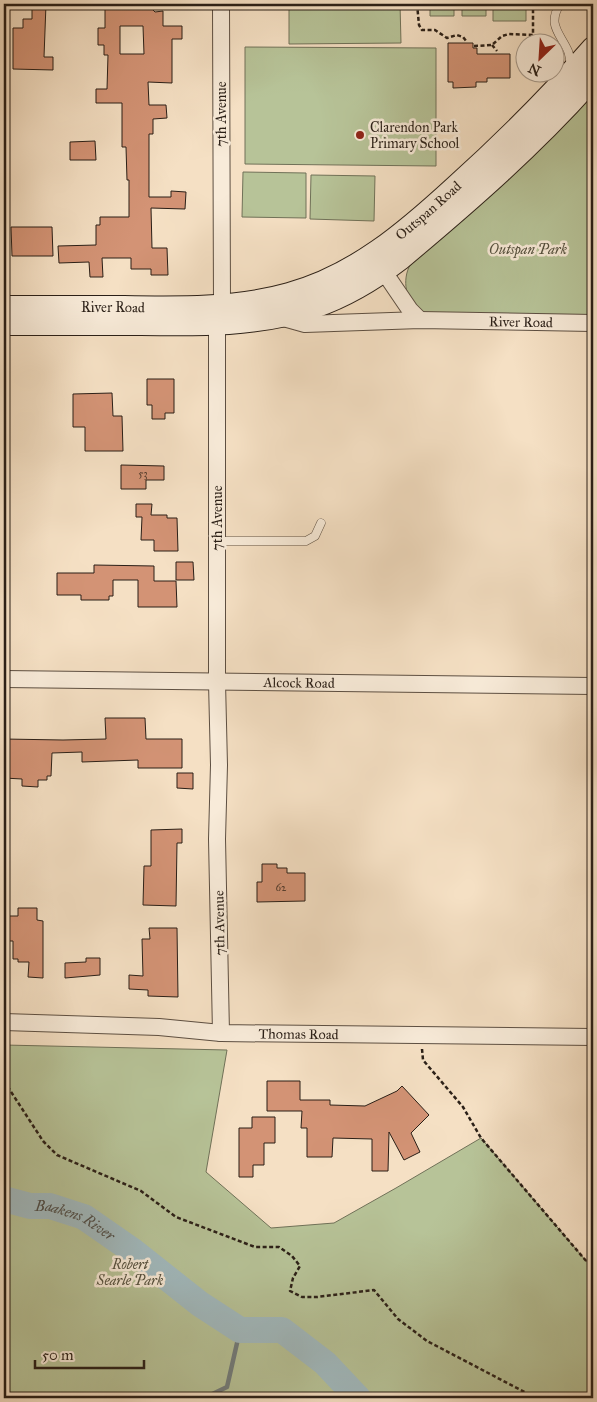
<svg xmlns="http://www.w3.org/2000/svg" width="597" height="1402" font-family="'IM FELL Great Primer',serif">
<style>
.green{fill:#b7c398;stroke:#707158}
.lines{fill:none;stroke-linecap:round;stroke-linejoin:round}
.stream{stroke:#717c7c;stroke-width:4.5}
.river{stroke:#a1babf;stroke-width:26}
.building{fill:#d39375;stroke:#2a1f17;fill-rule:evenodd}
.service-casing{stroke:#5d4f42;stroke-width:9}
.minor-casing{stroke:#5d4f42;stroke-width:18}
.secondary-casing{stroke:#2a1f17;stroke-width:24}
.path{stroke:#2a1f17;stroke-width:2.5;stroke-dasharray:4 2.5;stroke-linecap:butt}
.service{stroke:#f8ebd9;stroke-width:8}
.minor{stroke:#f8ebd9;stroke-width:16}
.secondary{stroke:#f8ebd9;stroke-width:22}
.poi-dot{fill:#8f2418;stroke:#f8ebd9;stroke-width:2}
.labels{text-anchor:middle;stroke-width:5;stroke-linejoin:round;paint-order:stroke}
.number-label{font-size:11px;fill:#543c2e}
.street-label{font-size:14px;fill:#2a1f17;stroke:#f8ebd9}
.poi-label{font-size:14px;fill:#2a1f17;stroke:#f8ebd9;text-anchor:start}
.park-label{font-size:14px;font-style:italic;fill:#54503e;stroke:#f8ebd9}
.water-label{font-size:15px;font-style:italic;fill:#4e4e49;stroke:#f8ebd9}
</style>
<rect width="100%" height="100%" fill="#f5e0c4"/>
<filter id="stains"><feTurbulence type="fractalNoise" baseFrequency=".004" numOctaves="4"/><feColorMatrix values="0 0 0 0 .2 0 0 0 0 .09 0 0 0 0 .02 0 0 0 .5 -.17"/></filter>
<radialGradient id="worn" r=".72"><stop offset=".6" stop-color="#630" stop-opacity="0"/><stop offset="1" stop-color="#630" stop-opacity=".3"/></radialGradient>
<path class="green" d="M289 4H400L401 43 289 44Z
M430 4H454V16H430Z
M462 4H486V16H462Z
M493 4H526V21H493Z
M245 47 436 48V166L245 164Z
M593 91V315L433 314C430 314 424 313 421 311 405 301 402 280 410 265Z
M243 172 306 173V218L242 217Z
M311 175 375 176 374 221 310 219Z
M4 1045 227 1050 206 1172 271 1228 334 1223 396 1188 481 1138 593 1269V1398H4Z"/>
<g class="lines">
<path class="stream" d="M204 1398 227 1387 240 1330"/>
<path class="river" id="s1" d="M4 1199 30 1206H50L84 1217 133 1251 200 1304 240 1330H282L325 1363 358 1398"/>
</g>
<path class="building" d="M32 4H46L44 57H53V70L13 69V28H23V19H32Z
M105 4H147L155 12 163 11V26H182V39H172V83L148 82 149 105H166L167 118 153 119V134H149V197H171V191L186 192 185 209 151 208 152 248H167L168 275H151V269H131V258H102L103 277H90L89 262 59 263 58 246 96 245V225H100V217H129V180H127L126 147H122V103H96V89H107L108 55H104V45H98V28H105ZM120 26H143L144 54H120Z
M448 43H473V48H477V54H510V78H487V82H476V87L453 88V82H448Z
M95 141 96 160H70V142Z
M11 227H52L53 256H12Z
M147 379H174V413H165V419H152V405H147Z
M112 393 113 416H122L123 451H85V427H73V394Z
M121 465 164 466V480H146V489H121Z
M136 504H152L151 515H167V518H177L178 551H154V540H141L142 517H136Z
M176 562H193L194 580H176Z
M94 565 154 566V581H176L177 607H138V580H113V596H109V600H81V595H57V573H94Z
M105 718H145L146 739H182V768H138V760L82 762V752L52 753 51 776H47V780H38V787L22 786V779L4 778V739L63 740 106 739Z
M177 773H193V789L177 788Z
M182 829V843H177L176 906 143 905 144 866H151V830Z
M262 864H277V868H287V873H305V901L257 902V882H262Z
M18 908H37V920L43 921V978L28 977 29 962H18V959H13V941H4V916H18Z
M149 928H177L178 997 148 996V990L129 989V975L143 976 142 939H150Z
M86 958H100V975L65 978V963L86 962Z
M267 1081H300V1100H330V1105L365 1106 397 1091 402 1086 429 1115 411 1133 420 1152 404 1160 389 1132 388 1171H372V1139L333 1138 332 1157H307V1128H301L302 1111H267Z
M252 1117H275V1143H264V1165H253V1177H239V1128H252Z"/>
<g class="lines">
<g class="service-casing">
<path id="service" d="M560 4C547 25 560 33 568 51 570 56 570 61 571 66
M217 541H306L315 536 321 523"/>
</g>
<g class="minor-casing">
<g id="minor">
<path d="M378 263 410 310 420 320"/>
<path id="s2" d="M280 317 305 324 420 320 593 323"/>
<path id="s3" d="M4 679 593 686"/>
<path id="s4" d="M4 1022 159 1027 221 1033 593 1037"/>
<path d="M221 1033 217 839 219 765 217 682V323L222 306 221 4"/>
</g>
</g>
<g class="secondary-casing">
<g id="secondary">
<path id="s5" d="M4 307C44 307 84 307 124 307 179 308 236 309 289 294 355 276 406 232 455 187 504 143 550 97 593 48"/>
<path d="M4 324C49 324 95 324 141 324 199 325 259 326 314 307 346 296 374 279 400 259 468 202 535 144 593 78"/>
</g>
</g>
<path class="path" d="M417 4 419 25 422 30H435L447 38 457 35 463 37 467 42
M492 45 497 51
M474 46 492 45 502 36 509 34 533 35V4
M422 1049 423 1060 463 1107 481 1138 593 1269
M4 1081 43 1141 57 1155 141 1191 176 1217 255 1247H279L292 1256 300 1266 293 1278 290 1291 302 1297H317L374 1290 398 1319 427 1341 536 1398"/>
<use href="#service" class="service"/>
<use href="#minor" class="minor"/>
<use href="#secondary" class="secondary"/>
</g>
<circle class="poi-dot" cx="360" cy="135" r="5"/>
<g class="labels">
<g class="number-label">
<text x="143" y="477">53</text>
<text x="281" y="891">62</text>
</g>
<g class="street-label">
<text transform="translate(221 114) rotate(-90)" y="5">7th Avenue</text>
<text dy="5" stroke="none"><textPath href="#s5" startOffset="450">Outspan Road</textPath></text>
<text dy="5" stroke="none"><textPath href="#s5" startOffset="109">River Road</textPath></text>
<text dy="5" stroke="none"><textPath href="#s2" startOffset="242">River Road</textPath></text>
<text transform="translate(217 518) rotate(-90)" y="5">7th Avenue</text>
<text dy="5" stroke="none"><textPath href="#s3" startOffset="295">Alcock Road</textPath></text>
<text transform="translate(219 923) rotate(-91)" y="5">7th Avenue</text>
<text dy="5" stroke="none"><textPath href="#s4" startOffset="295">Thomas Road</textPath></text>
</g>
<g class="poi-label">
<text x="370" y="132">Clarendon Park<tspan x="370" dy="16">Primary School</tspan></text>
</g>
<g class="park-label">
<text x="528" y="254">Outspan Park</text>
<text x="130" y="1269">Robert<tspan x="130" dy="16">Searle Park</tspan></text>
</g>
<g class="water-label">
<text dy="5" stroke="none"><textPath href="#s1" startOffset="75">Baakens River</textPath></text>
</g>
</g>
<rect width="597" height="1402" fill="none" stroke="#f5e0c4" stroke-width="20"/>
<rect x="5" y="5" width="587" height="1392" fill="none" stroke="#2a1f17" stroke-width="2.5"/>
<rect x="10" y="10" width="577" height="1382" fill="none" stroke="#2a1f17"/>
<g transform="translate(540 58) rotate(205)"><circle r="24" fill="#f8ebd9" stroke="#a6998b"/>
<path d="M0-4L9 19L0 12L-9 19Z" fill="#8f2418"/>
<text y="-8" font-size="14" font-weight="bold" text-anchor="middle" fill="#2a1f17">N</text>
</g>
<path d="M35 1360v8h109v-8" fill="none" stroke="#2a1f17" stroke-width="2.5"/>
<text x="42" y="1360" font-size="15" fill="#2a1f17" stroke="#f8ebd9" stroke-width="4" paint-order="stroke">50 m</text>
<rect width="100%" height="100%" filter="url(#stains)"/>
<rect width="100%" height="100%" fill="url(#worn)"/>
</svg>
